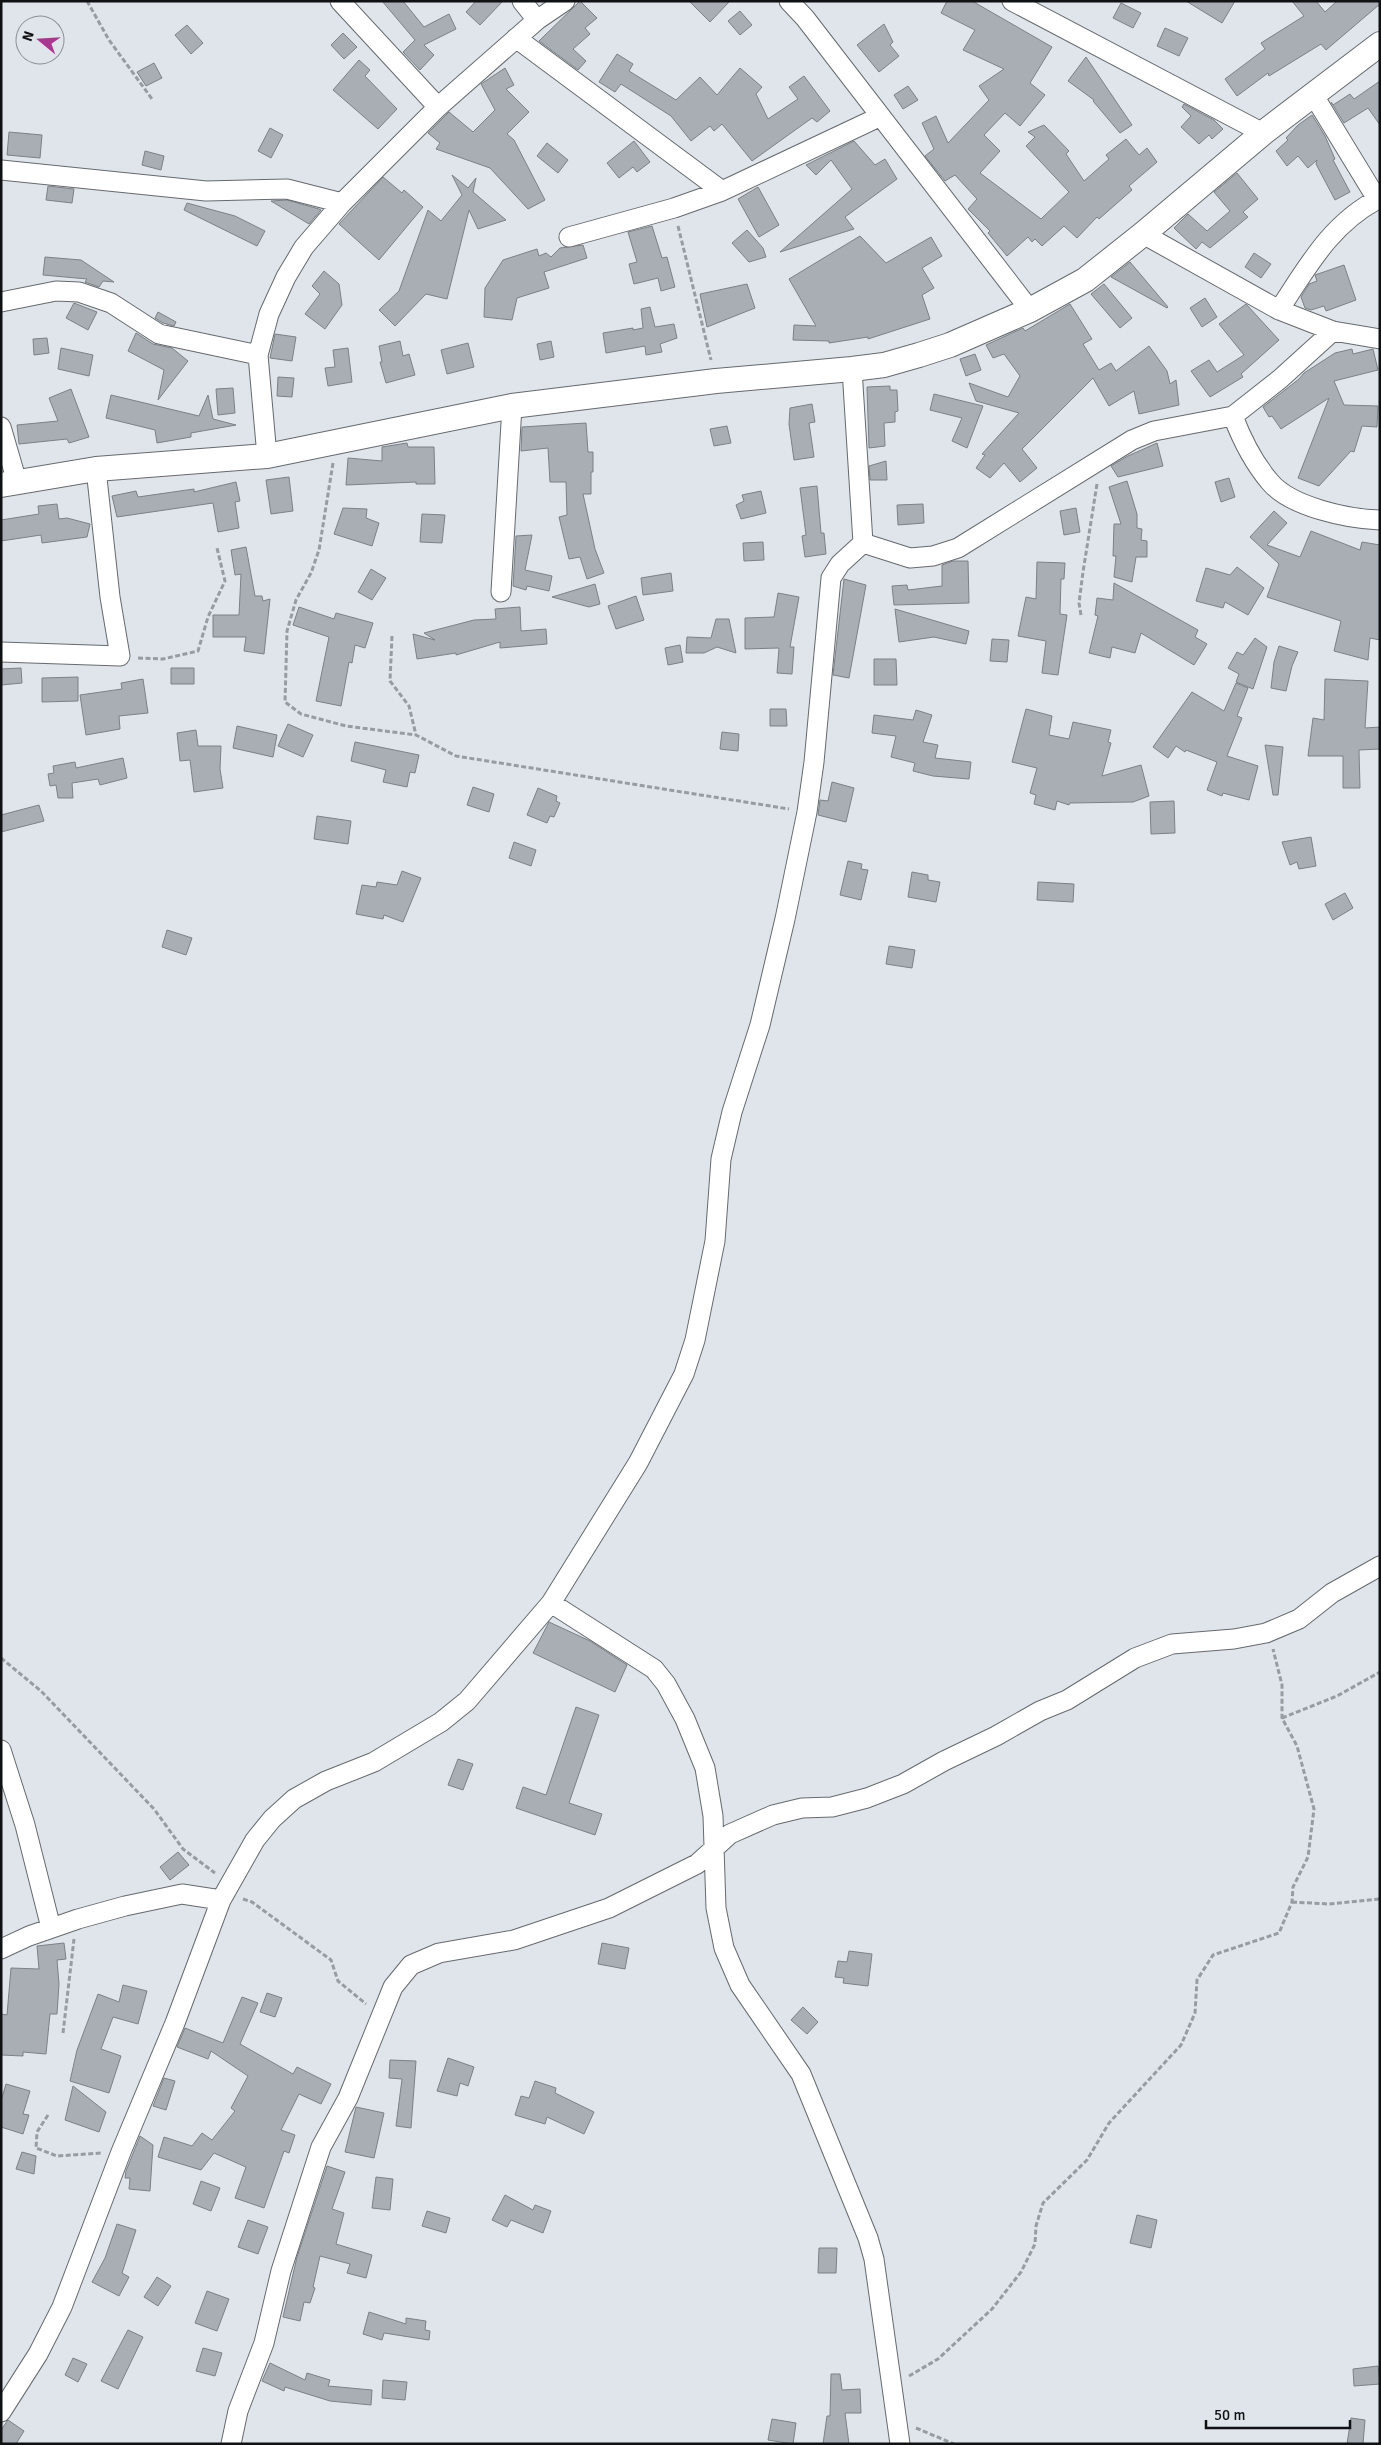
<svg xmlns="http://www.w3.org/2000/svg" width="1381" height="2445" font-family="Signika,sans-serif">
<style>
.building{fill:#a8aeb3;stroke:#7b8185}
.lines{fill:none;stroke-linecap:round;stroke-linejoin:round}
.minor-casing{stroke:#656a6e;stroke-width:21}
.tertiary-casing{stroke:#656a6e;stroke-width:26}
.path{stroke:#989ca0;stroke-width:3;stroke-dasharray:5 2.5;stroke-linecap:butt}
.minor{stroke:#fff;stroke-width:19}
.tertiary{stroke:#fff;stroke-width:24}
</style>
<rect width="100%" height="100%" fill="#dfe5ea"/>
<path class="building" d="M382 1H403L424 27 449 14 456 29 424 45 434 55 420 70 403 52 415 40Z
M476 1H503L480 25 466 12Z
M580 1 597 18 585 28 590 34 573 49 586 61 578 70 539 41Z
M689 1H730L710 22Z
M947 1H972L1052 47 1030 83 1045 95 1020 126 1005 113 984 135 1000 151 980 173 1041 219 1069 192 1026 146 1035 137 1028 132 1044 125 1069 151 1066 154 1084 181 1109 159 1106 155 1126 139 1139 155 1147 148 1157 162 1129 186 1132 190 1099 219 1097 217 1077 238 1064 226 1042 246 1035 239 1032 242 1028 237 1007 256 988 233 990 231 968 209 977 199 955 175 945 181 925 156 934 149 922 123 936 116 948 143 989 100 979 86 1004 69 963 50 975 30 941 13Z
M1186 1H1235L1222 23Z
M1292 1H1316L1325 12 1337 1H1380V4L1326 50 1321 44 1269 76 1268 73 1237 96 1225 79 1265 49 1261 43 1304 16Z
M1121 3 1141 13 1133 28 1113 18Z
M740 11 752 25 740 35 728 21Z
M884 24 893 42 890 45 899 56 879 72 857 45Z
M187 25 203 43 191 54 175 35Z
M1165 28 1188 38 1179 56 1157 46Z
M343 33 357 47 344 59 331 45Z
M617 54 633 64 629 71 676 100 700 77 717 95 740 68 762 87 756 94 768 119 798 99 789 87 804 76 830 111 817 122 812 118 752 161 722 124 714 131 710 126 691 141 671 116 621 84 615 92 599 82Z
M1086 57 1132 125 1120 133 1093 101 1094 100 1068 81Z
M359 60 370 70 365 76 397 109 378 129 333 90Z
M154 63 162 78 146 86 137 72Z
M505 68 514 85 506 89 529 112 507 134 514 140 545 200 528 209 490 168 436 149 440 143 428 133 449 112 473 132 495 110 481 84Z
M1380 81V125L1368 108 1344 123 1331 102 1333 105 1350 94 1354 99Z
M908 86 918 100 903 109 894 95Z
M1184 104 1214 120 1223 129 1212 139 1209 135 1199 144 1181 127 1191 116 1182 107Z
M1312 115 1325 136 1335 159 1333 160 1350 192 1335 200 1316 164 1317 160 1308 168 1298 156 1287 166 1276 151 1288 140 1286 138 1298 125Z
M270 128 283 135 271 158 258 151Z
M9 132 42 135 40 158 7 155Z
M634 141 650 162 637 172 633 167 619 178 607 163Z
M854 141 875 165 885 159 897 179 845 217 854 229 780 252 852 189 831 160 816 175 806 165Z
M547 143 568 160 558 173 537 156Z
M145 151 164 156 161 170 142 165Z
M1237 173 1258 199 1243 212 1248 217 1210 248 1202 242 1196 249 1174 228 1188 214 1207 231 1230 211 1214 192Z
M452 175 468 188 476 178 473 192 506 220 478 229 469 210 447 299 426 294 395 326 379 310 399 291 428 210 441 221 462 195Z
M383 177 402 193 404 190 423 207 379 260 339 224Z
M48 186 74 189 72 203 46 200Z
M758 187 779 225 759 237 738 199Z
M287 200 319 209 321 210 309 224 271 201Z
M187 203 235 216 265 231 257 246 184 210Z
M652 226 662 258 667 257 675 287 661 291 658 278 634 284 629 264 637 262 628 232Z
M747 230 763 248 766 257 749 262 732 243Z
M860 236 886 263 931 237 942 256 922 268 934 288 922 295 930 319 868 339V337L829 343V341L793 340 794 325 816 326 789 279Z
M583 245 587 258 544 272 549 288 517 298 512 320 484 317 485 288 503 260 537 249 539 256 546 253 551 257 560 248Z
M1254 253 1271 264 1261 278 1245 267Z
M45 257 81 260 114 282 103 281 99 287 85 282 87 279 43 275Z
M1130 262 1168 307 1167 308 1111 277Z
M1344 265 1356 300 1326 311 1324 306 1311 310 1305 308 1301 297 1309 284 1317 281 1315 275Z
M324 271 339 284 342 305 325 329 305 314 320 294 312 286Z
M747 284 755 308 707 327 700 294Z
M1104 284 1132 318 1120 328 1091 294Z
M1205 298 1217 317 1202 327 1190 308Z
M74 303 97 312 88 330 66 318Z
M1070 304 1092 339 1083 344 1099 370 1111 363 1116 371 1149 346 1167 371 1170 384 1176 380 1179 405 1139 414 1134 391 1109 406 1093 378 1022 449 1037 468 1020 482 1004 463 990 478 976 468 985 455 982 454 1019 413 976 401 969 383 1008 397 1020 376 1004 354 993 358 986 345 1023 328 1025 331Z
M1246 304 1279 340 1241 374 1243 377 1210 397 1191 371 1209 360 1217 372 1244 355 1219 324Z
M650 307 655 327 674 324 677 338 660 344 662 352 646 355 645 346 606 353 603 333 633 328V330L643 328 641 309Z
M158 312 176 322 174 326 163 323 155 318Z
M136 333 153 344 172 348 188 361 158 400 164 370 128 351Z
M275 334 296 337 292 361 270 358Z
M47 338 49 353 34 355 33 339Z
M400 341 403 356 409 354 415 375 386 383 380 362H382L379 346Z
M551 341 554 357 540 360 537 344Z
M468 343 474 367 447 374 441 350Z
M61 348 93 355 89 376 58 369Z
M348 348 352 382 328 386 325 368 335 367 333 350Z
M1352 349 1353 354 1373 349 1378 370 1334 381 1344 405 1378 406 1377 427 1362 426 1354 452 1351 451 1319 486 1298 478 1329 398 1281 429 1272 416 1269 417 1263 407 1299 379 1304 373 1335 353Z
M975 354 981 370 966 376 960 359Z
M278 377 294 378 292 397 277 396Z
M890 386V390H897L898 411 895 412V422L884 423 885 446 869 448 867 387Z
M233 388 235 413 218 415 216 389Z
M71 389 89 437 69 443 67 439 19 444 17 425 58 421 49 398Z
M934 394 983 406 967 448 952 441 962 418 930 410Z
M111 395 199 416 208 395 213 419 236 425 191 433V437L157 443 155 430 106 418Z
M812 404 815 422 809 423 814 457 794 460 789 424 790 408Z
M586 423 588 452H593V472H591V494H583L595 549 604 573 587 579 580 557 569 559 559 517 567 515 566 482H550L548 448 521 451 522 427Z
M727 426 731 443 714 446 710 429Z
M407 443 408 447H434L435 484H416V482L346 485 348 458 382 461V447Z
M1157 443 1163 466 1118 477 1111 466 1128 456Z
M886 461 887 480H870L869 466Z
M289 477 293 511 271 514 266 480Z
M1229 478 1235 497 1221 502 1215 482Z
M1127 481 1137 514V528L1142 529 1141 540 1147 541V557H1136L1132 582 1114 577 1116 556H1113L1114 524H1121L1109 487Z
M236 482 240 501 235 502 239 528 218 532 213 503 117 517 112 496 136 491 138 497 194 489V492Z
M817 486 821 533H824L826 554 805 557 802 536 806 535 800 488Z
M761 491 766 513 741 519 736 505 744 501 742 495Z
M57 504 59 519 67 518 90 524 87 537 42 543 41 535 1 541V520L39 514 38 506Z
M923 504 924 523 898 525 897 505Z
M343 508 367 509 366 518 379 523 372 546 334 534Z
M1076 508 1080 532 1064 535 1060 511Z
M1274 511 1287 523 1267 545 1300 557 1311 531 1360 550 1362 542 1380 545V640L1370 638 1368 660 1334 651 1341 621 1267 597 1279 564 1250 537Z
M422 514 445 515 442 543 420 542Z
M532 535 525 570 552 576 549 591 527 586 526 590 513 586 516 536Z
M763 542 764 560 744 561 743 543Z
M246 547 255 596H262L263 601 270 599 264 654 244 651 246 637H213V615H239L241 574 235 575 231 550Z
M953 561H968L969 603 894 605 892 586 907 585 908 590 942 586V565Z
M1037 562 1065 563 1064 579H1061L1060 614 1067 615 1058 675 1042 673 1046 641 1018 636 1026 597 1036 599Z
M1237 567 1264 588 1248 615 1225 602 1223 608 1196 601 1206 568 1230 575Z
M371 569 386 578 372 600 358 592Z
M671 573 673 591 643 595 641 578Z
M844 579 866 585 849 678 833 675Z
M1114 583 1198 630 1195 637 1207 644 1194 665 1141 633 1135 653 1112 647 1110 658 1089 653 1098 616 1095 615 1097 598 1113 600Z
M595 584 600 604 589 607 552 597Z
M778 593 799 597 790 647H794L792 674 777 673 779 648 745 649V618L774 617Z
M636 596 644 620 616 629 608 606Z
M299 607 334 619 336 613 373 623 365 648 355 645 352 663 349 662 341 706 316 701 329 637 293 625Z
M520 607 521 631 546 629 547 644 500 648V642L456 655V653L417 659 413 634 435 640 424 633 474 620 496 619 495 609Z
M895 609 969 631 966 644 934 637 899 642Z
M716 619H729L736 653 717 647 704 653H686L687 637 711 638Z
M1255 638 1267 647 1253 689 1236 682 1239 674 1228 668 1237 652 1243 655Z
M992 639 1009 640 1007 662 990 661Z
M680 645 683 662 668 665 665 648Z
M1279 646 1298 652 1292 666 1286 691 1271 688 1274 662Z
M874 659H896L897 685H874Z
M21 668 22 683 1 685V669Z
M171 668H194V684H171Z
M78 677V701L42 702V678Z
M143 679 148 713 119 716 120 729 86 735 80 695 122 689 121 683Z
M1325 679 1368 681 1365 728 1380 727V749L1359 750 1360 788H1343V756H1308L1313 718 1324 720Z
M1236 683 1248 688 1237 716 1242 718 1227 756 1258 766 1249 800 1223 793 1222 796 1207 790 1217 762 1186 750 1185 752 1176 746 1168 758 1153 747 1192 692 1224 711Z
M770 709H786L787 726H770Z
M1026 709 1052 716 1049 735 1069 739 1073 722 1111 730 1108 742 1111 743 1102 776 1141 765 1149 796 1133 802 1070 803 1069 805 1057 801 1055 810 1034 804 1036 795 1030 793 1037 768 1012 762Z
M916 710 932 715 923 742 938 745 935 758 971 762 969 779 933 776 913 771 915 763 891 757 896 736 872 733 874 715 913 720Z
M288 724 313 735 303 757 278 746Z
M237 726 277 735 273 757 233 748Z
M196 730 198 746H221L220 769 223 788 194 792 190 760 180 761 177 733Z
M722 732 739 734 738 751 720 749Z
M355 742 419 755 415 773 410 772 407 787 383 782 386 770 351 761Z
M1265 745 1283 747 1278 795H1273Z
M123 758 127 778 100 785 98 779 72 783 73 798H58L56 785 50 786 48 774 54 773 53 766 75 762 76 768Z
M832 782 854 788 846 822 818 815 820 800 828 801Z
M473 787 494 794 489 812 467 805Z
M538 788 557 796 556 801 560 803 554 817 550 816 547 823 527 815Z
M1174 801 1175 833 1151 834 1150 802Z
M39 805 44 821 1 832V815Z
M317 816 351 821 348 844 314 839Z
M1311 837 1316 866 1299 869 1297 862 1290 865 1282 842Z
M514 842 536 850 531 866 509 858Z
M848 861 862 864 861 869 868 870 861 900 840 895Z
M402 871 421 878 403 922 384 915 383 919 356 914 362 885 376 887 377 882 397 885Z
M912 872 928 875V880L940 882 936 902 908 897Z
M1038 882 1074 884 1073 902 1037 900Z
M1345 893 1353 908 1333 920 1325 904Z
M167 930 192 938 186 955 162 947Z
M889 946 915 950 912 968 886 964Z
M549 1622 590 1641 627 1665 615 1692 533 1653Z
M576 1707 599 1715 569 1803 602 1814 595 1835 516 1808 523 1787 546 1795Z
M458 1759 473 1764 463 1790 448 1785Z
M178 1852 189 1865 170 1880 160 1867Z
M64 1943 66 1959 57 1960 59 1984 57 2014H50L46 2054 23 2052V2056L1 2055V2014L7 2015 11 1968 39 1969 37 1946Z
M602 1943 629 1948 625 1969 598 1964Z
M849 1951 872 1954 868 1986 843 1983 844 1978 835 1977 838 1961 847 1962Z
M123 1985 147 1991 138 2024 113 2017 101 2049 121 2056 109 2093 70 2081 77 2050 98 1994 119 2002Z
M267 1993 282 1998 275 2017 260 2012Z
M242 1997 258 2003 240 2044 293 2074 297 2067 331 2084 321 2104 299 2094 281 2130 295 2135 289 2153 284 2151 264 2208 235 2198 246 2167 214 2153 201 2170 158 2157 164 2137 192 2146 202 2133 212 2140 235 2111 231 2108 248 2076 211 2051 208 2059 177 2047 185 2028 223 2043Z
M803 2007 818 2022 807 2034 791 2020Z
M448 2058 474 2067 468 2086 460 2083 457 2096 437 2091Z
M390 2060 416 2061 411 2128 396 2126 402 2079 389 2078Z
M164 2078 175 2081 166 2110 153 2106Z
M535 2081 556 2088 555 2093 594 2112 584 2134 547 2117 545 2124 515 2115 521 2096 529 2098Z
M6 2084 30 2091 23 2114 29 2115 23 2134 1 2127V2101Z
M73 2086 106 2112 99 2132 65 2120Z
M356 2107 384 2113 374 2158 345 2152Z
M140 2136 153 2145 150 2191 129 2189 130 2178H125L126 2171Z
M22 2152 36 2156 34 2174 16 2169Z
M327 2166 345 2172 332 2209 344 2213 336 2244 372 2255 366 2278 347 2273 350 2264 320 2256 313 2287 315 2288 310 2303 304 2302 300 2321 283 2317 297 2257Z
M376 2177 393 2179 390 2210 372 2208Z
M201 2181 220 2188 211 2211 193 2204Z
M505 2195 533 2210 535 2205 551 2211 543 2233 511 2220 507 2227 492 2220Z
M427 2211 450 2218 446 2233 422 2226Z
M1137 2215 1157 2220 1151 2248 1130 2243Z
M248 2220 268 2227 258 2254 238 2247Z
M117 2224 136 2230 122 2273 129 2277 119 2296 92 2282 105 2258Z
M819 2248H837L836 2273H818Z
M157 2277 171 2286 158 2306 144 2297Z
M207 2291 229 2299 217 2331 195 2323Z
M369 2312 406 2324V2318L426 2321 425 2330 430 2331 429 2340 384 2333 382 2340 363 2334Z
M128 2330 143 2337 118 2389 101 2381Z
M203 2348 222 2353 215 2376 196 2371Z
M73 2358 87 2364 78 2382 65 2375Z
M270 2363 305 2380 307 2373 330 2380 328 2386 372 2390 371 2405 330 2401 285 2387 284 2391 262 2381Z
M1378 2366 1380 2384 1354 2386 1353 2369Z
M831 2374H840L842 2390 860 2389 861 2413H845L849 2444H823L827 2416H830Z
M383 2380 407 2382 405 2400 382 2398Z
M1351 2418 1365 2420 1363 2444H1347Z
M772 2419 796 2423 793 2444 768 2440Z
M8 2420 24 2431 16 2444H1V2430Z"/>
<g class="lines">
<g class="minor-casing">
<path id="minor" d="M340 1 438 107
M522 1 537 20
M789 1 805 18 1030 310
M1012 1 1263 133
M516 38 722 191
M1314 96 1377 199
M1 170 206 191 287 189 342 203
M1143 234 1279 310 1333 331 1380 339
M569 237 674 208 722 191 879 117
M1 302 56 291 79 292 111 303 159 334 258 355
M1279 310C1308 266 1331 223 1380 198
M1233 416C1242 440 1253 462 1270 482 1291 507 1348 519 1380 520
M1 427 17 482
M267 456 258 355 269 314 286 277 304 247 342 203 438 107 537 20 565 1
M863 543 910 558 933 556 958 548 1132 440 1154 431 1233 416 1280 379 1333 331
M501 592 512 406
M1 652 120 656 110 597 96 469
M551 1603 654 1669 666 1684 685 1719 705 1768 713 1816 716 1908 724 1948 740 1985 801 2074 868 2238 874 2259 900 2444
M1 1750 25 1825 51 1928
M1 1949 29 1936 78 1919 125 1906 182 1894 221 1900
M1 2412 38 2354 62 2307 121 2152 175 2023 221 1900 255 1840 272 1819 294 1799 326 1781 374 1762 441 1722 467 1701 551 1603 638 1463 684 1374 695 1340 715 1241 721 1159 732 1112 760 1025 785 919 807 812 814 762 831 578 840 564 863 543 852 369
M231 2444 238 2411 264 2343 281 2271 321 2147 348 2098 393 1987 411 1965 439 1953 514 1940 609 1908 697 1864 730 1834 773 1815 802 1808 832 1807 867 1798 903 1784 944 1761 996 1736 1040 1711 1067 1700 1135 1658 1172 1644 1234 1639 1266 1633 1299 1619 1332 1593 1380 1566"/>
</g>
<g class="tertiary-casing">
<path id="tertiary" d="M1 485 96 469 267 456 512 406 716 381 852 369 884 365 919 355 950 345 1030 310 1085 280 1143 234 1263 133 1380 44"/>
</g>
<path class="path" d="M87 1 109 40 152 99
M678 226 711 360
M333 463 319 550 311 573 296 600 287 631 285 702 301 714 346 726 416 735 456 756 789 809
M1081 615 1079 603 1083 572 1097 484
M392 636 390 681 409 706 416 735
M138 658 163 659 198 651 208 617 225 581 217 548
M1 1658 41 1691 154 1809 183 1849 215 1873
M1282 1718 1337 1696 1380 1672
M243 1899 252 1902 331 1960 338 1981 366 2004
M1292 1902 1329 1904 1380 1899
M63 2033 74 1939
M48 2115 37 2132 36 2148 57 2156 102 2153
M909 2376 938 2359 992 2309 1021 2272 1035 2244 1036 2226 1043 2203 1087 2160 1109 2123 1181 2045 1195 2013 1197 1980 1213 1955 1279 1933 1292 1902 1293 1887 1308 1857 1314 1809 1297 1746 1282 1718V1685L1273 1649
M916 2428 954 2444"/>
<use href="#minor" class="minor"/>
<use href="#tertiary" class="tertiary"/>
</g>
<rect width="1381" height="2445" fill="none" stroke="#0f1112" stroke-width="5"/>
<g transform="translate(40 40) rotate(288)"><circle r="24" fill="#dfe5ea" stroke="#8c9094"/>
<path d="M0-4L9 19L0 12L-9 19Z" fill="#a93691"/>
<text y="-8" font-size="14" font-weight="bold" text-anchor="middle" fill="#0f1112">N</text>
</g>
<path d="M1206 2420v8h144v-8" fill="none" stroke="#0f1112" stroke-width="2.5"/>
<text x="1214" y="2420" font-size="15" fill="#0f1112" stroke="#dfe5ea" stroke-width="4" paint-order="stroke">50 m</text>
</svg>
